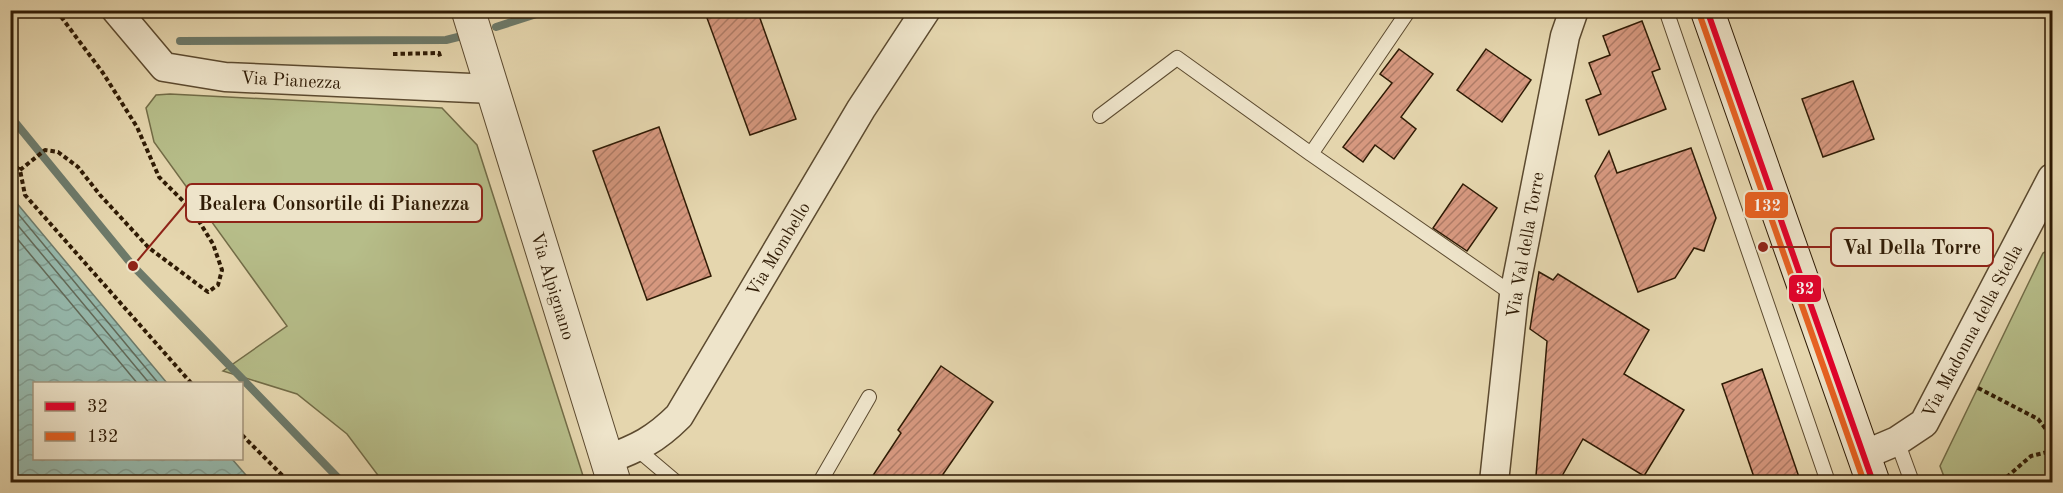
<svg xmlns="http://www.w3.org/2000/svg" width="2063" height="493" font-family="'Old Standard TT',serif">
<style>
.green{fill:#b6bd89;stroke:#726c47;stroke-width:1.5}
.water{fill:url(#water-waves);stroke:#6d7a6a;stroke-width:1.5}
.lines{fill:none;stroke-linecap:round;stroke-linejoin:round}
.shore{stroke:#626a59;stroke-width:1.5}
.stream{stroke:#6d7a6a;stroke-width:8}
.building{fill:url(#building-hatch);stroke:#2f1b05;stroke-width:1.5}
.service-casing{stroke:#5c4a2f;stroke-width:16}
.minor-casing{stroke:#5c4a2f;stroke-width:31}
.tertiary-casing{stroke:#5c4a2f;stroke-width:35}
.secondary-casing{stroke:#2f1b05;stroke-width:35}
.path{stroke:#2f1b05;stroke-width:4;stroke-dasharray:4.5 3;stroke-linecap:butt}
.service{stroke:#eee4ca;stroke-width:14}
.minor{stroke:#eee4ca;stroke-width:28}
.tertiary{stroke:#eee4ca;stroke-width:33}
.secondary{stroke:#eee4ca;stroke-width:33}
.bus-1-casing{stroke:#eee4ca;stroke-width:10}
.bus-2-casing{stroke:#eee4ca;stroke-width:10}
.bus-1{stroke:#e4002b;stroke-width:6}
.bus-2{stroke:#e86121;stroke-width:6}
.labels{text-anchor:middle;stroke-width:4.5;stroke-linejoin:round;paint-order:stroke}
.street-label{font-size:18px;fill:#2f1b05;stroke:#eee4ca}
.leader{fill:none;stroke:#8f2418;stroke-width:2}
.callout-dot{fill:#8f2418;stroke:#eee4ca;stroke-width:2}
.callout{fill:#eee4ca;stroke:#8f2418;stroke-width:2}
.callout-label{font-size:20px;text-anchor:middle;font-weight:bold;fill:#2f1b05}
.line-badge{stroke:#eee4ca;stroke-width:2}
.badge-label{font-size:16px;text-anchor:middle;font-weight:bold;fill:#fff}
</style>
<defs>
<pattern id="water-waves" width="16" height="10" patternUnits="userSpaceOnUse" patternTransform="scale(1.5)"><rect width="16" height="10" fill="#96b9ad"/><path d="M0 5q4-4 8 0t8 0" fill="none" stroke="#829e93"/></pattern>
<pattern id="building-hatch" width="6" height="6" patternUnits="userSpaceOnUse" patternTransform="scale(1.5)"><rect width="6" height="6" fill="#d6987f"/><path d="M-1 1l2-2M0 6l6-6M5 7l2-2" fill="none" stroke="#ae7b66"/></pattern>
</defs>
<rect width="100%" height="100%" fill="#e5d6ae"/>
<filter id="stains"><feTurbulence type="fractalNoise" baseFrequency=".00333" numOctaves="4"/><feColorMatrix values="0 0 0 0 .2 0 0 0 0 .09 0 0 0 0 .02 0 0 0 .5 -.17"/></filter>
<radialGradient id="worn" r=".72"><stop offset=".6" stop-color="#630" stop-opacity="0"/><stop offset="1" stop-color="#630" stop-opacity=".3"/></radialGradient>
<path class="green" d="M170 94 442 108 477 145 585 482H383L347 434 297 394 223 371 287 326 154 142 146 108 156 95Z
M2052 248V482H1946L1940 466 2043 253Z"/>
<path class="water" d="M10 195 167 383 34 384V458L232 459 252 482H18L10 473Z"/>
<g class="lines">
<path class="shore" d="M10 204 159 384
M10 216 150 384
M10 230 138 384"/>
<path class="stream" d="M496 27 549 10
M180 41 446 40 462 36
M10 116 133 266 342 482"/>
</g>
<path class="building" d="M728 10H757L796 119 750 135 707 18Z
M1642 21 1660 69 1652 72 1666 109 1599 135 1586 100 1601 94 1589 63 1610 55 1603 36Z
M1399 49 1433 74 1401 117 1416 129 1394 159 1375 145 1363 162 1343 147 1392 83 1380 74Z
M1486 49 1531 80 1502 122 1457 90Z
M1853 81 1874 139 1823 157 1802 99Z
M659 127 711 276 647 300 593 151Z
M1691 148 1716 218 1704 251 1694 248 1675 278 1638 292 1595 176 1609 151 1617 173Z
M1463 184 1497 208 1467 251 1433 228Z
M1539 272 1553 280 1558 274 1649 330 1624 374 1684 410 1644 476 1583 439 1558 483H1546L1536 476 1547 341 1530 329Z
M941 366 993 402 937 483H868L901 433 898 430Z
M1762 369 1801 483H1756L1722 384Z"/>
<g class="lines">
<g class="service-casing">
<path id="service" d="M1409 10 1311 154 1514 295
M1666 10 1828 482
M1100 116 1177 58 1311 154
M1897 441 1912 482
M637 449 676 482
M820 482 869 397"/>
</g>
<g class="minor-casing">
<path id="minor" d="M116 10 164 67 225 77 493 89
M1864 455 1897 441 1924 423 2052 178
M606 460C638 448 655 440 679 416L861 109 926 10
M1494 482 1514 295 1565 36 1574 10"/>
</g>
<g class="tertiary-casing">
<path id="tertiary" d="M468 10 614 482"/>
</g>
<g class="secondary-casing">
<path id="secondary" d="M1707 10 1873 482"/>
</g>
<path class="path" d="M393 54 439 53 441 59
M10 162 20 170 25 195 192 384
M20 170 45 150 58 152 78 167 100 195 149 248 208 292 218 285 222 270 213 244 192 210 159 177 137 127 103 73 56 10
M1978 388 2038 419 2052 437
M242 435 289 482
M2001 482 2031 456 2052 451"/>
<use href="#service" class="service"/>
<use href="#minor" class="minor"/>
<use href="#tertiary" class="tertiary"/>
<use href="#secondary" class="secondary"/>
<g class="bus-1-casing">
<path id="bus-1" d="M1707 10 1873 482"/>
</g>
<g class="bus-2-casing">
<path id="bus-2" d="M1699 13 1864 482"/>
</g>
<use href="#bus-1" class="bus-1"/>
<use href="#bus-2" class="bus-2"/>
</g>
<g class="labels">
<g class="street-label">
<text transform="translate(291 80) rotate(3)" y="6">Via Pianezza</text>
<text transform="translate(1525 245) rotate(-80)" y="6">Via Val della Torre</text>
<text transform="translate(778 249) rotate(-59)" y="6">Via Mombello</text>
<text transform="translate(553 286) rotate(73)" y="6">Via Alpignano</text>
<text transform="translate(1972 331) rotate(-62)" y="6">Via Madonna della Stella</text>
</g>
</g>
<path class="leader" d="M133 266L186 203M1763 247L1831 247"/>
<g class="callout-dot">
<circle cx="133" cy="266" r="6"/>
<circle cx="1763" cy="247" r="6"/>
</g>
<g class="callout">
<rect x="186" y="184" width="296" height="38" rx="6"/>
<rect x="1831" y="228" width="162" height="38" rx="6"/>
</g>
<g class="callout-label">
<text x="334" y="210">Bealera Consortile di Pianezza</text>
<text x="1912" y="254">Val Della Torre</text>
</g>
<g class="line-badge">
<rect x="1744" y="191" width="45" height="28" rx="6" fill="#e86121"/>
<rect x="1788" y="274" width="34" height="29" rx="6" fill="#e4002b"/>
</g>
<g class="badge-label">
<text x="1767" y="211">132</text>
<text x="1805" y="294">32</text>
</g>
<rect width="2063" height="493" fill="none" stroke="#e5d6ae" stroke-width="36"/>
<rect x="12" y="12" width="2039" height="469" fill="none" stroke="#2f1b05" stroke-width="3"/>
<rect x="18" y="18" width="2027" height="457" fill="none" stroke="#2f1b05" stroke-width="1.5"/>
<rect x="33" y="382" width="210" height="78" fill="#eee4ca" stroke="#a2947b" stroke-width="1.5"/>
<rect x="45" y="402" width="30" height="9" fill="#e4002b" stroke="#a2947b" stroke-width="1.5"/>
<text x="87" y="412" font-size="18" fill="#2f1b05">32</text>
<rect x="45" y="432" width="30" height="9" fill="#e86121" stroke="#a2947b" stroke-width="1.5"/>
<text x="87" y="442" font-size="18" fill="#2f1b05">132</text>
<rect width="100%" height="100%" filter="url(#stains)"/>
<rect width="100%" height="100%" fill="url(#worn)"/>
</svg>
